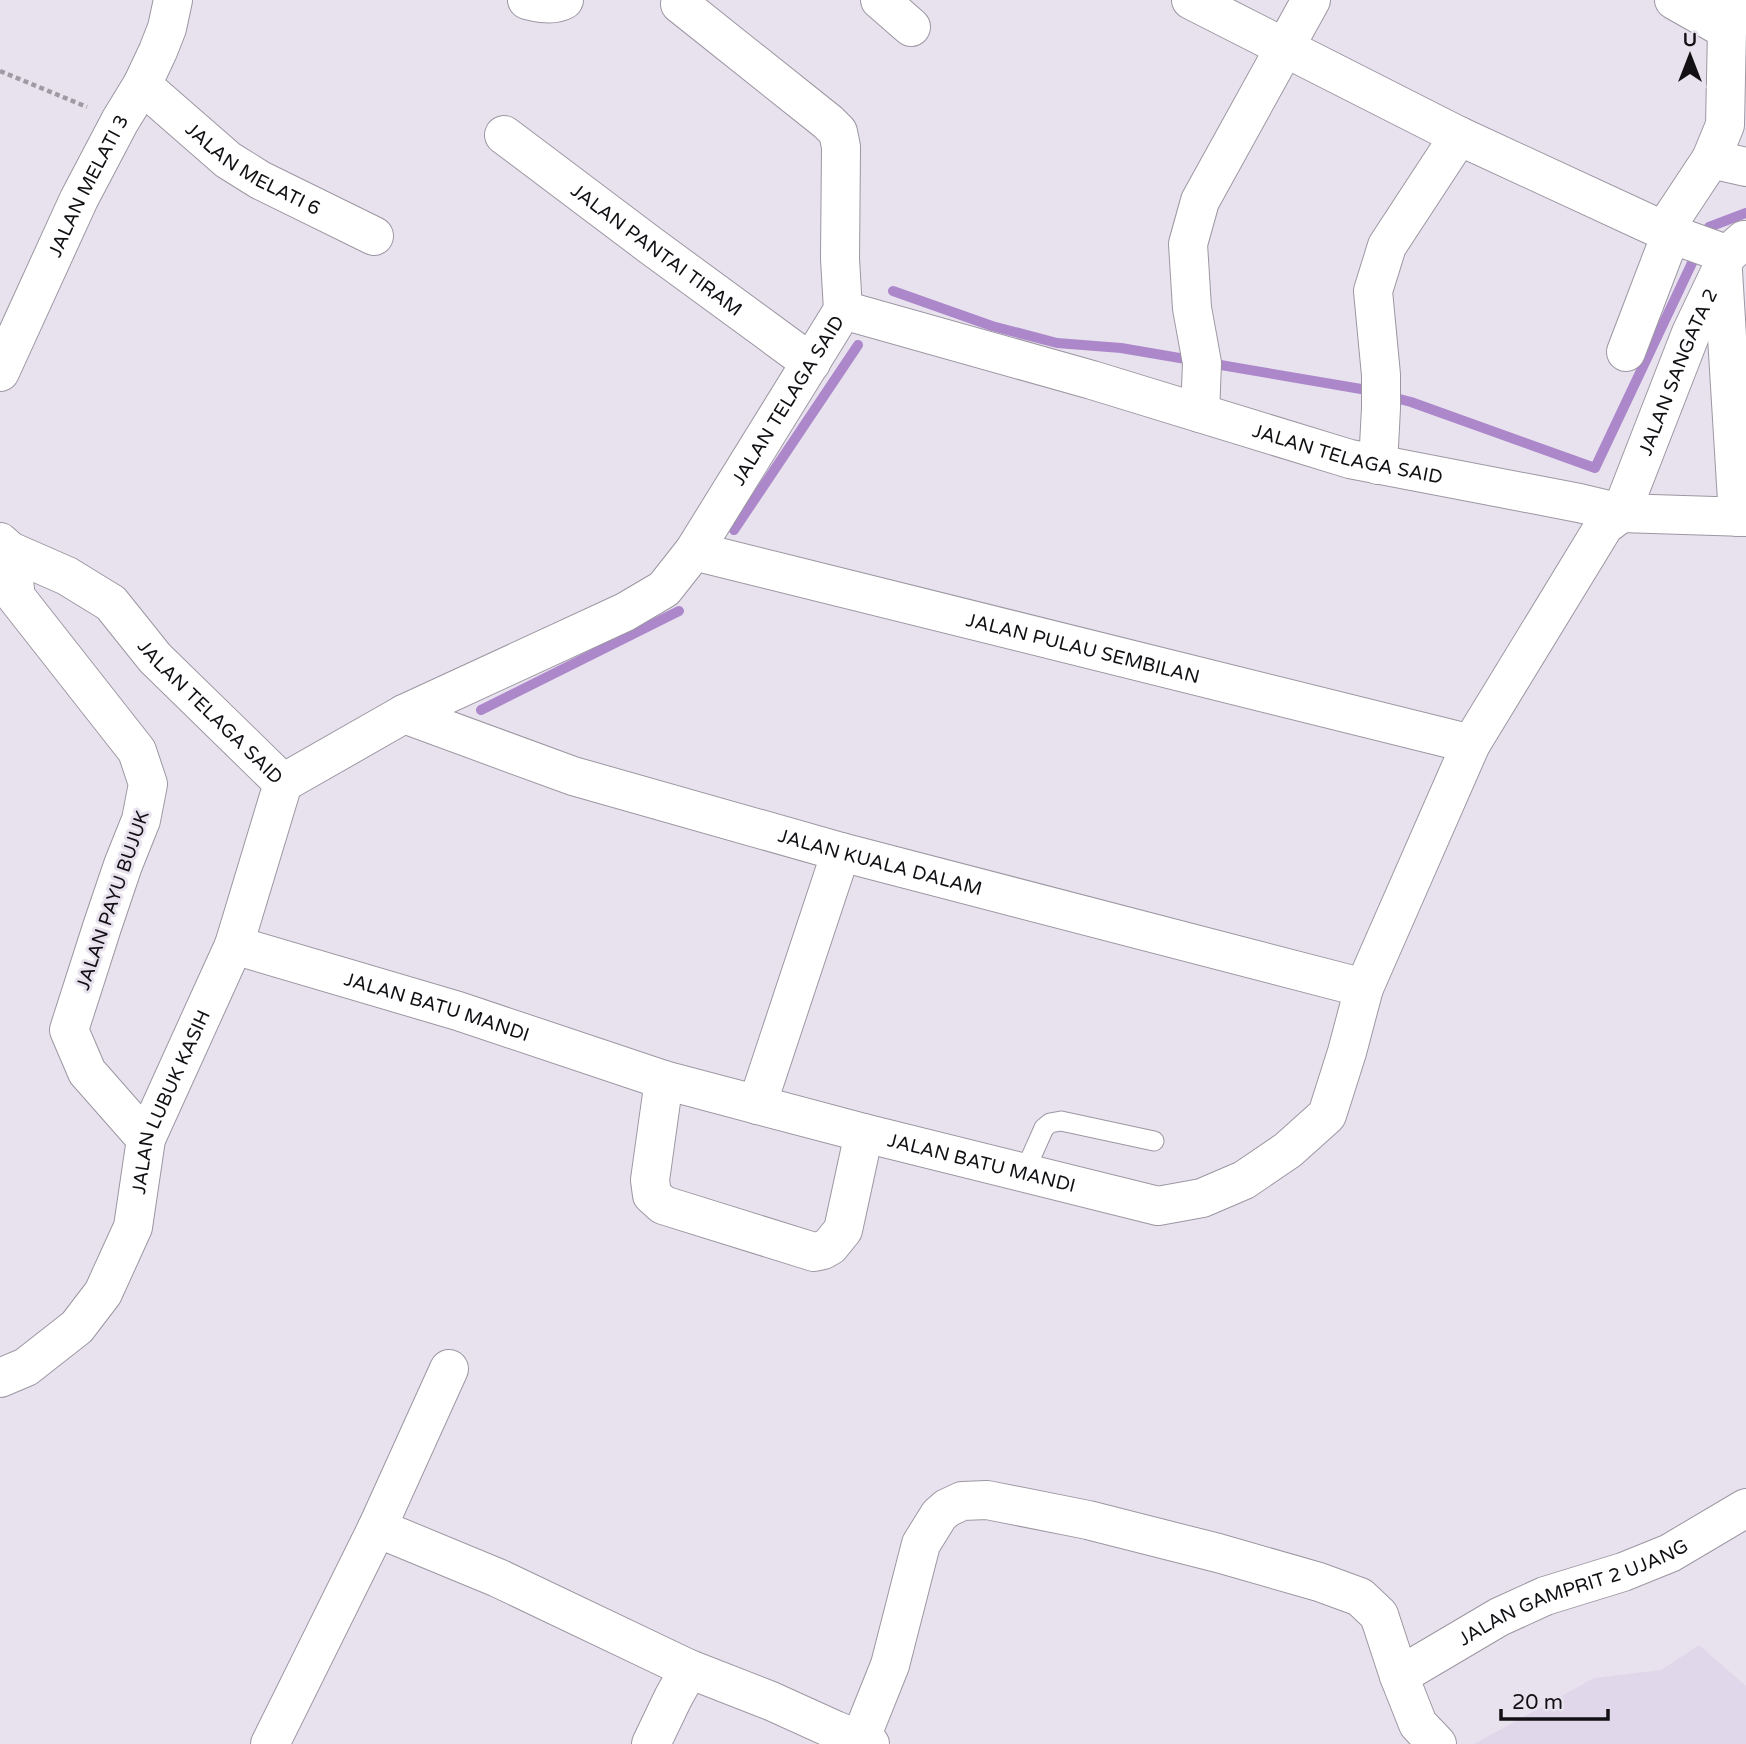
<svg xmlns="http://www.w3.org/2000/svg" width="1746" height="1744" font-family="'Varela Round',sans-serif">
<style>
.built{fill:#e1d7ea}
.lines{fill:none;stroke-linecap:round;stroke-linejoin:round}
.stream{stroke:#ac88cb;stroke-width:10}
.lane-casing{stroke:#9c97a2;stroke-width:21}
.street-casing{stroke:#9c97a2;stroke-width:40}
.path{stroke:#9f9aa3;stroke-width:4.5;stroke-dasharray:5 3.5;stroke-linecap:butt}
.lane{stroke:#fff;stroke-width:19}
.street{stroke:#fff;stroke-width:38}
.labels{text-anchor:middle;stroke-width:6;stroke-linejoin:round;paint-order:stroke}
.street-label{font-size:19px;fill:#121014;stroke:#e8e2ee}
</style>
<rect width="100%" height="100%" fill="#e8e2ee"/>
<path class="built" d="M1699 1645 1746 1686V1744H1474L1594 1678 1661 1670Z"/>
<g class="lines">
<path class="stream" d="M893 291 992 326 1057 343 1121 348 1361 389 1411 402 1595 468 1709 227 1746 213
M734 530 858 345
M481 710 679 611"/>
<g class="lane-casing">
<path id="lane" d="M1024 1173 1044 1128 1050 1123 1061 1121 1154 1141"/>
</g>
<g class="street-casing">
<g id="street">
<path d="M527 0C539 3 553 6 564 0"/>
<path d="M880 0 911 27"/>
<path d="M1191 0 1459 136 1671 234 1715 250 1726 256"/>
<path d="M1674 0 1727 30"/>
<path d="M680 4 828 122 838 132 841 147 840 259 843 310"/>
<path id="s1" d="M142 85 228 160 260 180 374 236"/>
<path id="s2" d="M504 135 650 245 811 363"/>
<path d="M1711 159 1746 167"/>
<path d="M1664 230 1711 159 1725 125 1727 30 1732 0"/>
<path d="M1723 271 1738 517"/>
<path id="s3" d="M843 310 1092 380 1350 459 1579 503 1621 513 1746 517"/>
<path d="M1626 352 1671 234"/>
<path id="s4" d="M0 372 79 199 120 121 142 85 158 51 167 28 173 0"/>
<path d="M1200 413 1202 363 1192 308 1188 244 1200 201 1311 0"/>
<path d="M1378 465 1381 408V375L1373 291 1387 246 1459 136"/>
<path id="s5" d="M1621 513 1691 333 1722 268 1726 256 1744 240"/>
<path id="s6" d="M0 542 10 551 67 576 111 603 155 658 283 783"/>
<path d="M10 551 16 597 137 751 148 784 141 820 123 865 102 927 69 1030 87 1072 146 1139"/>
<path id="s7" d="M694 551 1471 744"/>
<path id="s8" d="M404 714 573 776 841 852 1364 988"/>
<path id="s9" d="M283 783 404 714 625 612 664 589 694 551 843 310"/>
<path id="s10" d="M234 945 458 1011 664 1080 864 1133 1158 1206 1202 1198 1244 1180 1288 1150 1327 1115 1347 1052 1364 988 1471 744 1604 526 1621 513"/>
<path d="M664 1080 650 1180 652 1195 663 1205 814 1252 823 1250 830 1246 843 1230 864 1133"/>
<path d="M757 1105 841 852"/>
<path id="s11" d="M0 1378 26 1367 77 1327 103 1293 133 1227 146 1139 234 945 283 783"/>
<path d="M377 1528 498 1578 689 1669"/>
<path id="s12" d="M1399 1676 1499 1617 1545 1596 1623 1572 1670 1553 1746 1508"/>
<path d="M860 1740 890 1665 921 1544 939 1515 947 1508 962 1501 987 1500 1088 1520 1218 1553 1319 1582 1360 1597 1379 1615 1399 1676 1418 1724 1437 1744"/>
<path d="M270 1744 377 1528 449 1369"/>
<path d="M651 1744 673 1698 689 1669 771 1701 835 1730 870 1744"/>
</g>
</g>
<path class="path" d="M0 71 87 107"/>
<use href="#lane" class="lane"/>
<use href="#street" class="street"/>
</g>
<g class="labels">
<g class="street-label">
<text dy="7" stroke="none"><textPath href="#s1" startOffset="140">JALAN MELATI 6</textPath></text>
<text dy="7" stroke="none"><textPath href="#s4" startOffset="206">JALAN MELATI 3</textPath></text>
<text dy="7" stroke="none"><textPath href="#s2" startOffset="191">JALAN PANTAI TIRAM</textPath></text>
<text dy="7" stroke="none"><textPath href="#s5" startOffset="152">JALAN SANGATA 2</textPath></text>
<text dy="7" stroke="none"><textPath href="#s9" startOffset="654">JALAN TELAGA SAID</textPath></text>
<text dy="7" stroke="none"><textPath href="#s3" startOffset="525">JALAN TELAGA SAID</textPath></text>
<text dy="7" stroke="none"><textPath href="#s7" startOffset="401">JALAN PULAU SEMBILAN</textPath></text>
<text dy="7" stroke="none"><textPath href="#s6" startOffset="275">JALAN TELAGA SAID</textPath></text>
<text dy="7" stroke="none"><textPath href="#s8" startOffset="499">JALAN KUALA DALAM</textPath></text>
<text transform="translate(112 900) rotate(-71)" y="7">JALAN PAYU BUJUK</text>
<text dy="7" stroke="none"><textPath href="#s10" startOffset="212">JALAN BATU MANDI</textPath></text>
<text dy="7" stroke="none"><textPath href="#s11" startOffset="340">JALAN LUBUK KASIH</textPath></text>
<text dy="7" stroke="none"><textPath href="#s10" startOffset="779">JALAN BATU MANDI</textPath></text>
<text dy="7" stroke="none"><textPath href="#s12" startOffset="194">JALAN GAMPRIT 2 UJANG</textPath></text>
</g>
</g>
<g transform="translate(1690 56)" stroke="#e8e2ee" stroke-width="5" paint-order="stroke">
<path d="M0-5L12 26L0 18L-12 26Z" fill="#121014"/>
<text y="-10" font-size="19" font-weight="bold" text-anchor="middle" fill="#121014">U</text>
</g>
<path d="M1501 1709v10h107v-10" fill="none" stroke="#121014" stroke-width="3.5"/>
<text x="1512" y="1709" font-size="21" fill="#121014" stroke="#e8e2ee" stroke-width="5" paint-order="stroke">20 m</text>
</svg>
